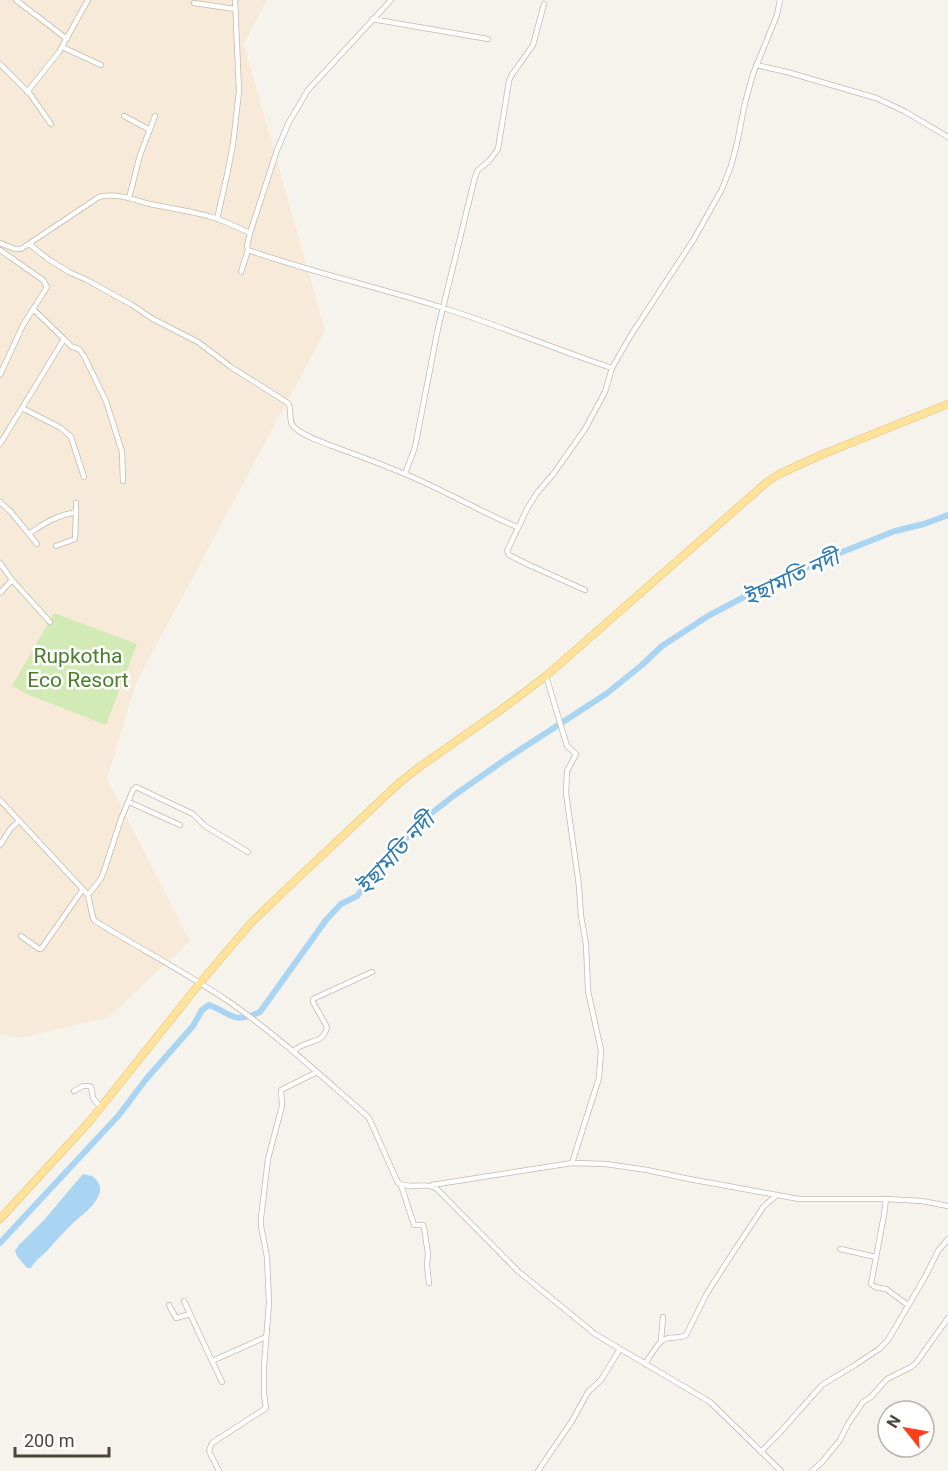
<svg xmlns="http://www.w3.org/2000/svg" width="948" height="1471" font-family="Roboto,'Noto Sans Bengali',sans-serif">
<style>
.commercial{fill:#f7ead8}
.green{fill:#d2eab5}
.water{fill:#a9d4f2}
.lines{fill:none;stroke-linecap:round;stroke-linejoin:round}
.river{stroke:#a9d4f2;stroke-width:6}
.minor-casing{stroke:#c2bbae;stroke-width:6}
.major-casing{stroke:#e6c16a;stroke-width:8}
.minor{stroke:#fff;stroke-width:4.5}
.major{stroke:#ffe39c;stroke-width:7}
.labels{text-anchor:middle;stroke-width:5;stroke-linejoin:round;paint-order:stroke}
.park-label{font-size:21px;fill:#4a7f2a;stroke:#fff}
.water-label{font-size:22px;font-style:italic;fill:#2e7ab2;stroke:#fff}
</style>
<rect width="100%" height="100%" fill="#f6f3ec"/>
<path class="commercial" d="M0 0H267L244 44 325 331 136 683 107 779 190 941 109 1017 21 1038 0 1034Z"/>
<path class="green" d="M54 613 137 644 106 725 29 695 12 686Z"/>
<path class="water" d="M83 1174 92 1176C97 1180 101 1184 100 1191 97 1205 82 1215 73 1223 64 1232 55 1241 47 1251 41 1257 36 1259 31 1268H27L17 1256 15 1251 19 1245 44 1220Z"/>
<g class="lines">
<path class="river" d="M0 1243 119 1115 147 1078 193 1026 202 1010 209 1005C235 1015 231 1024 260 1012L326 920 341 904 357 896 419 823 456 794 506 759 606 694 642 665 662 646 708 616 763 587 827 558 895 531 924 524 948 515"/>
<g class="minor-casing">
<path id="minor" d="M16 0 67 39
M194 3 235 9
M372 19 488 39
M62 47 101 65
M0 64 30 94 51 124
M756 65 787 72 876 98 904 111 948 137
M27 92 59 52 88 0
M124 116 150 130
M129 198 140 155 155 116
M217 219 227 175 233 144 239 91 235 0
M0 243 15 249H21L99 197C116 192 134 200 150 204 172 209 194 211 215 218 227 222 238 228 250 233
M29 244 48 259 69 272 87 280 132 305 153 319 198 342 231 367 288 403C293 411 287 422 295 428 305 437 320 441 332 446 357 455 381 464 405 474 444 490 479 511 517 527
M0 250 43 280 47 287 23 325 0 375
M248 250C311 272 377 287 440 307 499 325 554 349 612 368
M241 272 248 250 247 246 250 233 277 150 289 122 308 90 391 0
M64 339 72 347 79 349 84 356 106 401 122 452 123 481
M22 408 61 428 71 437 84 477
M0 444 64 339 33 309
M405 474 415 447 438 328 475 177 478 170 489 161 498 149 509 81 511 76 533 45 544 4
M0 502 11 512 37 544
M29 534C43 523 58 515 76 512V503
M56 546 75 539 76 512
M0 563 12 580
M585 590 529 565 509 555 507 551 527 509 537 493 554 473 585 429 605 392 612 368 631 335 694 239 722 189 731 166 737 143 745 103 753 74 777 15 780 0
M0 593 12 580 50 622
M546 676 567 746 576 754 567 771 566 793 579 886 581 916 586 944 588 991 601 1050 599 1078 572 1163
M0 800 88 895 93 918 95 921C139 948 185 972 228 1001 277 1035 320 1075 365 1114L369 1118 398 1183C410 1190 425 1181 437 1189L518 1271 595 1334 710 1402 781 1471
M129 802 180 825
M0 845 11 828 19 821
M88 895 100 880 103 874 121 819 133 790 136 787 193 814 205 826 248 852
M21 936 39 949H41L83 889
M294 1051C305 1039 323 1046 327 1027L313 1002V999L372 972
M74 1091 83 1086H89L91 1087 93 1098 101 1108
M401 1185 414 1225H423L424 1227 428 1254 427 1266 429 1283
M432 1185 572 1163 606 1164 647 1170 689 1179 799 1199H886L922 1201 948 1206
M886 1199 884 1215 871 1284 875 1287 886 1289 908 1305
M840 1249 876 1257
M184 1301 212 1361 266 1337
M169 1305 176 1318 190 1314
M661 1341 663 1317
M212 1361 222 1382
M645 1364C649 1358 657 1344 663 1340 670 1336 679 1339 686 1335L707 1293 736 1248 764 1206 777 1195
M761 1452 783 1429 822 1385 855 1365 879 1349 888 1340 925 1277 938 1251 948 1239
M219 1471 209 1451 212 1443 266 1408 264 1394V1366L269 1303 267 1257 261 1226V1218L268 1159 282 1106 281 1090 317 1072
M538 1471 572 1421 588 1392 601 1380 620 1349
M812 1471 822 1462 840 1440 848 1424 863 1402 871 1397 887 1379 911 1367 916 1363 948 1318"/>
</g>
<g class="major-casing">
<path id="major" d="M0 1219 89 1122 200 983 250 924 283 892 399 783 418 768 502 709 546 676 767 482 779 474 821 455 948 404"/>
</g>
<use href="#minor" class="minor"/>
<use href="#major" class="major"/>
</g>
<g class="labels">
<g class="park-label">
<text x="78" y="663">Rupkotha<tspan x="78" dy="24">Eco Resort</tspan></text>
</g>
<g class="water-label">
<text transform="translate(791 577) rotate(-25)" y="8">ইছামতি নদী</text>
<text transform="translate(395 853) rotate(-47)" y="8">ইছামতি নদী</text>
</g>
</g>
<g transform="translate(906 1429) rotate(301)"><circle r="28" fill="#ffffff" stroke="#b7b4b0" stroke-width="1.5"/>
<path d="M0-4.5L10 22L0 15L-10 22Z" fill="#fc3f1d"/>
<text y="-9" font-size="16" font-weight="bold" text-anchor="middle" fill="#4b4439">N</text>
</g>
<path d="M15 1447v9h94v-9" fill="none" stroke="#4b4439" stroke-width="3"/>
<text x="24" y="1447" font-size="18" fill="#4b4439" stroke="#ffffff" stroke-width="4.5" paint-order="stroke">200 m</text>
</svg>
